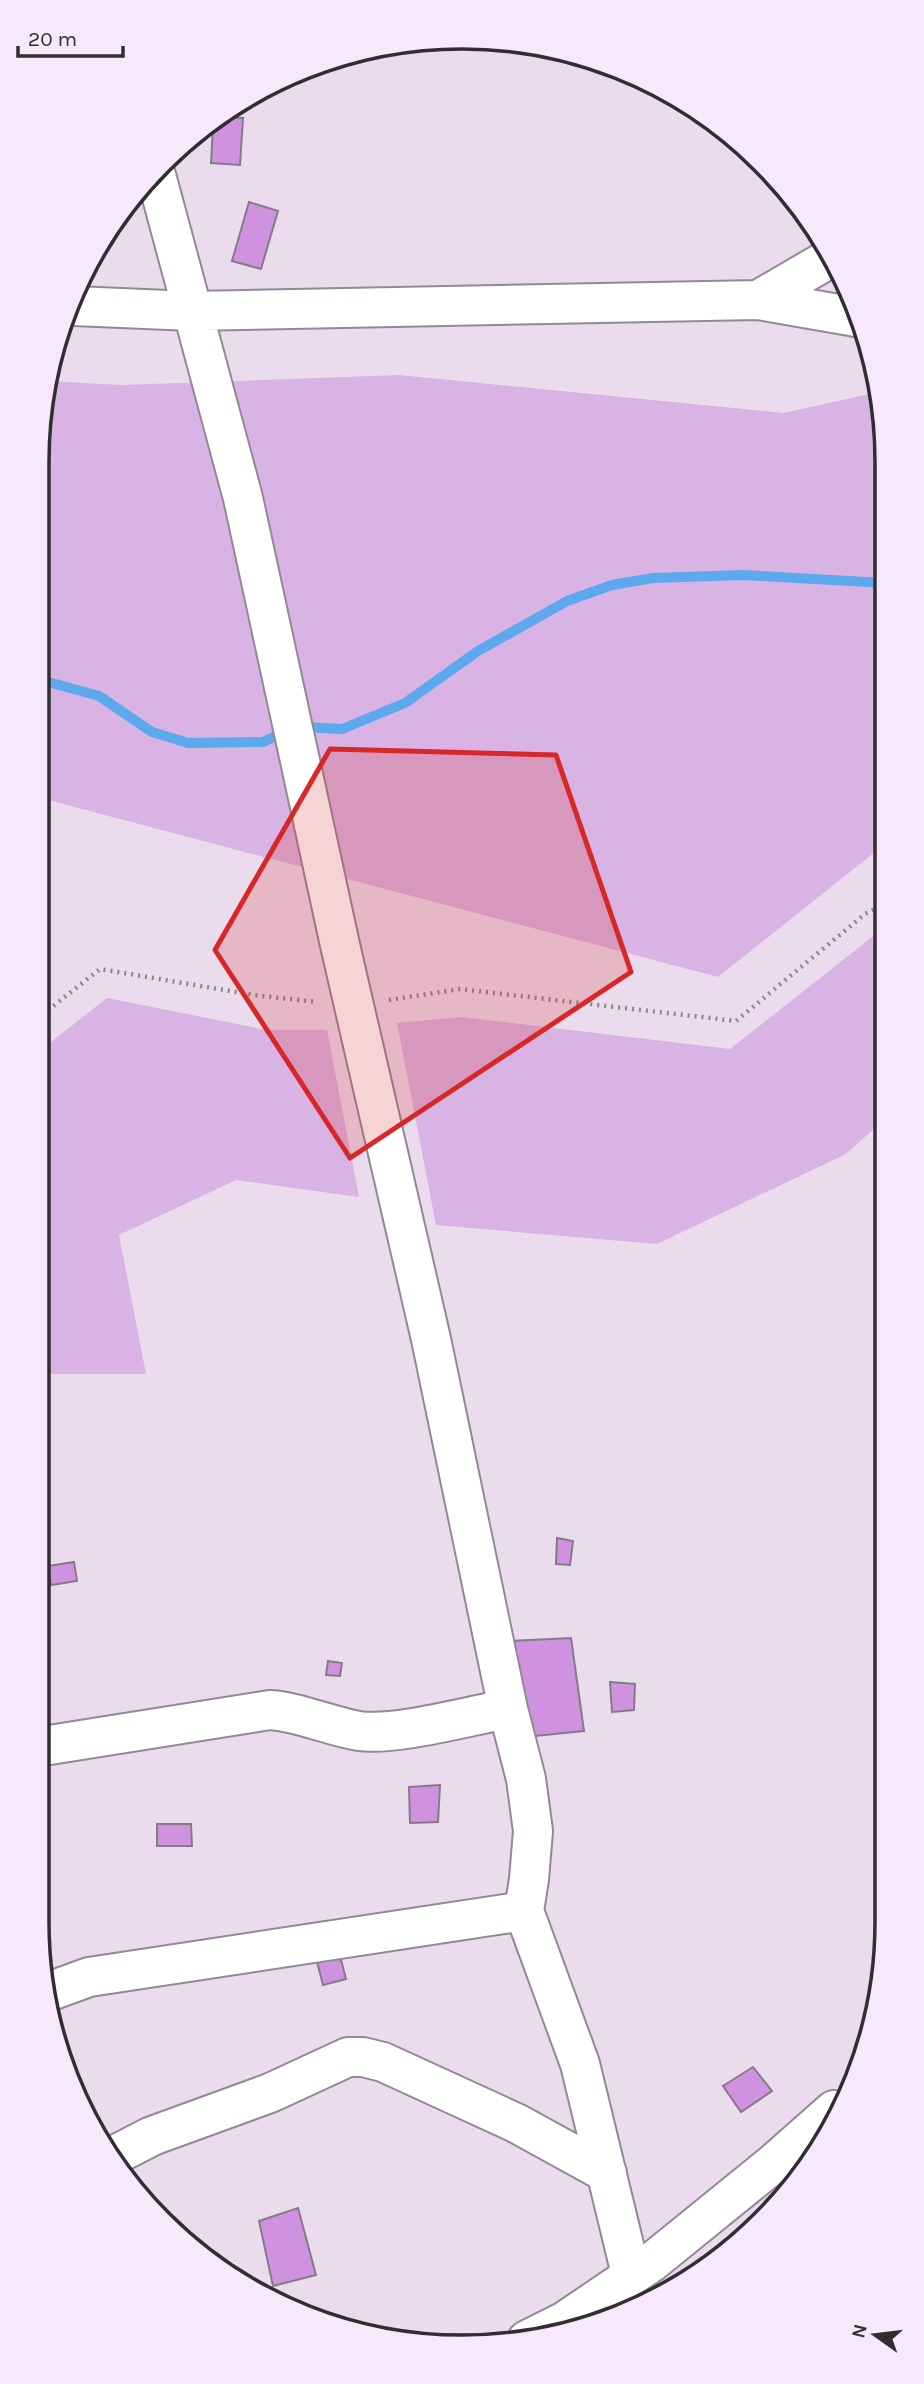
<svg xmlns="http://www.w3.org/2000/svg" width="924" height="2384" font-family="Karla,sans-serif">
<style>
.green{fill:#d9b3e3}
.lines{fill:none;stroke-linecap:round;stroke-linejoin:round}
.stream{stroke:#5ca9ee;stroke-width:10}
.building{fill:#cf92df;stroke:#867a89;stroke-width:2}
.minor-casing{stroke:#948797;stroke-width:42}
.path{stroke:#8e8490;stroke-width:4.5;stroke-dasharray:2 5;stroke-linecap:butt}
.minor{stroke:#fff;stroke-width:38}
.marked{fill:#d62828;fill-opacity:0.2;stroke:#d62828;stroke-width:5;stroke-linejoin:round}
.rim{fill:none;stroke:#322d33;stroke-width:3.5}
</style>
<rect width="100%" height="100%" fill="#eadced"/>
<path class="green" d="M399 375 784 413 879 392 884 406 885 844 718 977 37 797V462L47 381 122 385Z
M885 930V1119L846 1154 657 1244 436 1225 397 1023 461 1017 730 1049 876 934Z
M107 998 267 1030H327L359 1197 236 1180 119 1235 146 1374H37V1053Z"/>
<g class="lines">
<path class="stream" d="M37 679 99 696 152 732 188 743 263 742 286 731
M301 727 342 729 405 703 478 651 567 601 612 585 653 578 744 575 884 583"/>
</g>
<path class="building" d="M223 117 243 118 240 165 211 163 213 126Z
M249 202 278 211 261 269 232 261Z
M557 1538 573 1541 570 1565 556 1564Z
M74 1562 77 1581 51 1585 48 1566Z
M571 1638 584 1731 525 1737 510 1641Z
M328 1661 342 1663 340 1676 326 1675Z
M610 1682 635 1684 634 1710 612 1712Z
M440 1785 438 1822 410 1823 409 1787Z
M157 1824H191L192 1846H157Z
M339 1952 346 1979 323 1985 316 1958Z
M753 2067 772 2091 741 2112 723 2086Z
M298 2208 316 2275 273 2286 259 2221Z"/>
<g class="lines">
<g class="minor-casing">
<path id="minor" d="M156 175 243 498 340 945 431 1339 508 1709 526 1779 533 1831 529 1879 524 1911 580 2064 631 2274
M758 300 856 317
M74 306 192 311 758 300 832 257
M37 1747 270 1710C300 1712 329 1726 359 1731 398 1736 467 1716 508 1709
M48 1992 89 1977 524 1911
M115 2155 152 2136 270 2093 348 2057H363L383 2062 516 2123 607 2173
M527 2340 565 2321 652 2262 774 2163 834 2110"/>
</g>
<path class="path" d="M389 1000 460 989 736 1021 865 914 885 904
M37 1019 100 969 254 995 317 1002"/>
<use href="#minor" class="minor"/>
</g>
<path class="marked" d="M330 749 556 755 631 972 350 1158 215 950Z"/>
<path d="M0 0H924V2384H0ZM462 49H462A413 413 0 0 1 875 462V1922A413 413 0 0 1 462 2335H462A413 413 0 0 1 49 1922V462A413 413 0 0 1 462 49Z" fill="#f7e9fb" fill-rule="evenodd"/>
<path class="rim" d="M462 49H462A413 413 0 0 1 875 462V1922A413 413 0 0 1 462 2335H462A413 413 0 0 1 49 1922V462A413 413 0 0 1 462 49Z"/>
<g transform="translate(875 2335) rotate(284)" stroke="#f7e9fb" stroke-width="5" paint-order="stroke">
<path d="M0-5L12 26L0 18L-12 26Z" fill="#322d33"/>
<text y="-10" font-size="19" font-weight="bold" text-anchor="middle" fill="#322d33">N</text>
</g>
<path d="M18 46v10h105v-10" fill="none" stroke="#322d33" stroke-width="3.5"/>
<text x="28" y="46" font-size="21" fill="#322d33" stroke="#f7e9fb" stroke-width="5" paint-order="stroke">20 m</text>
</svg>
